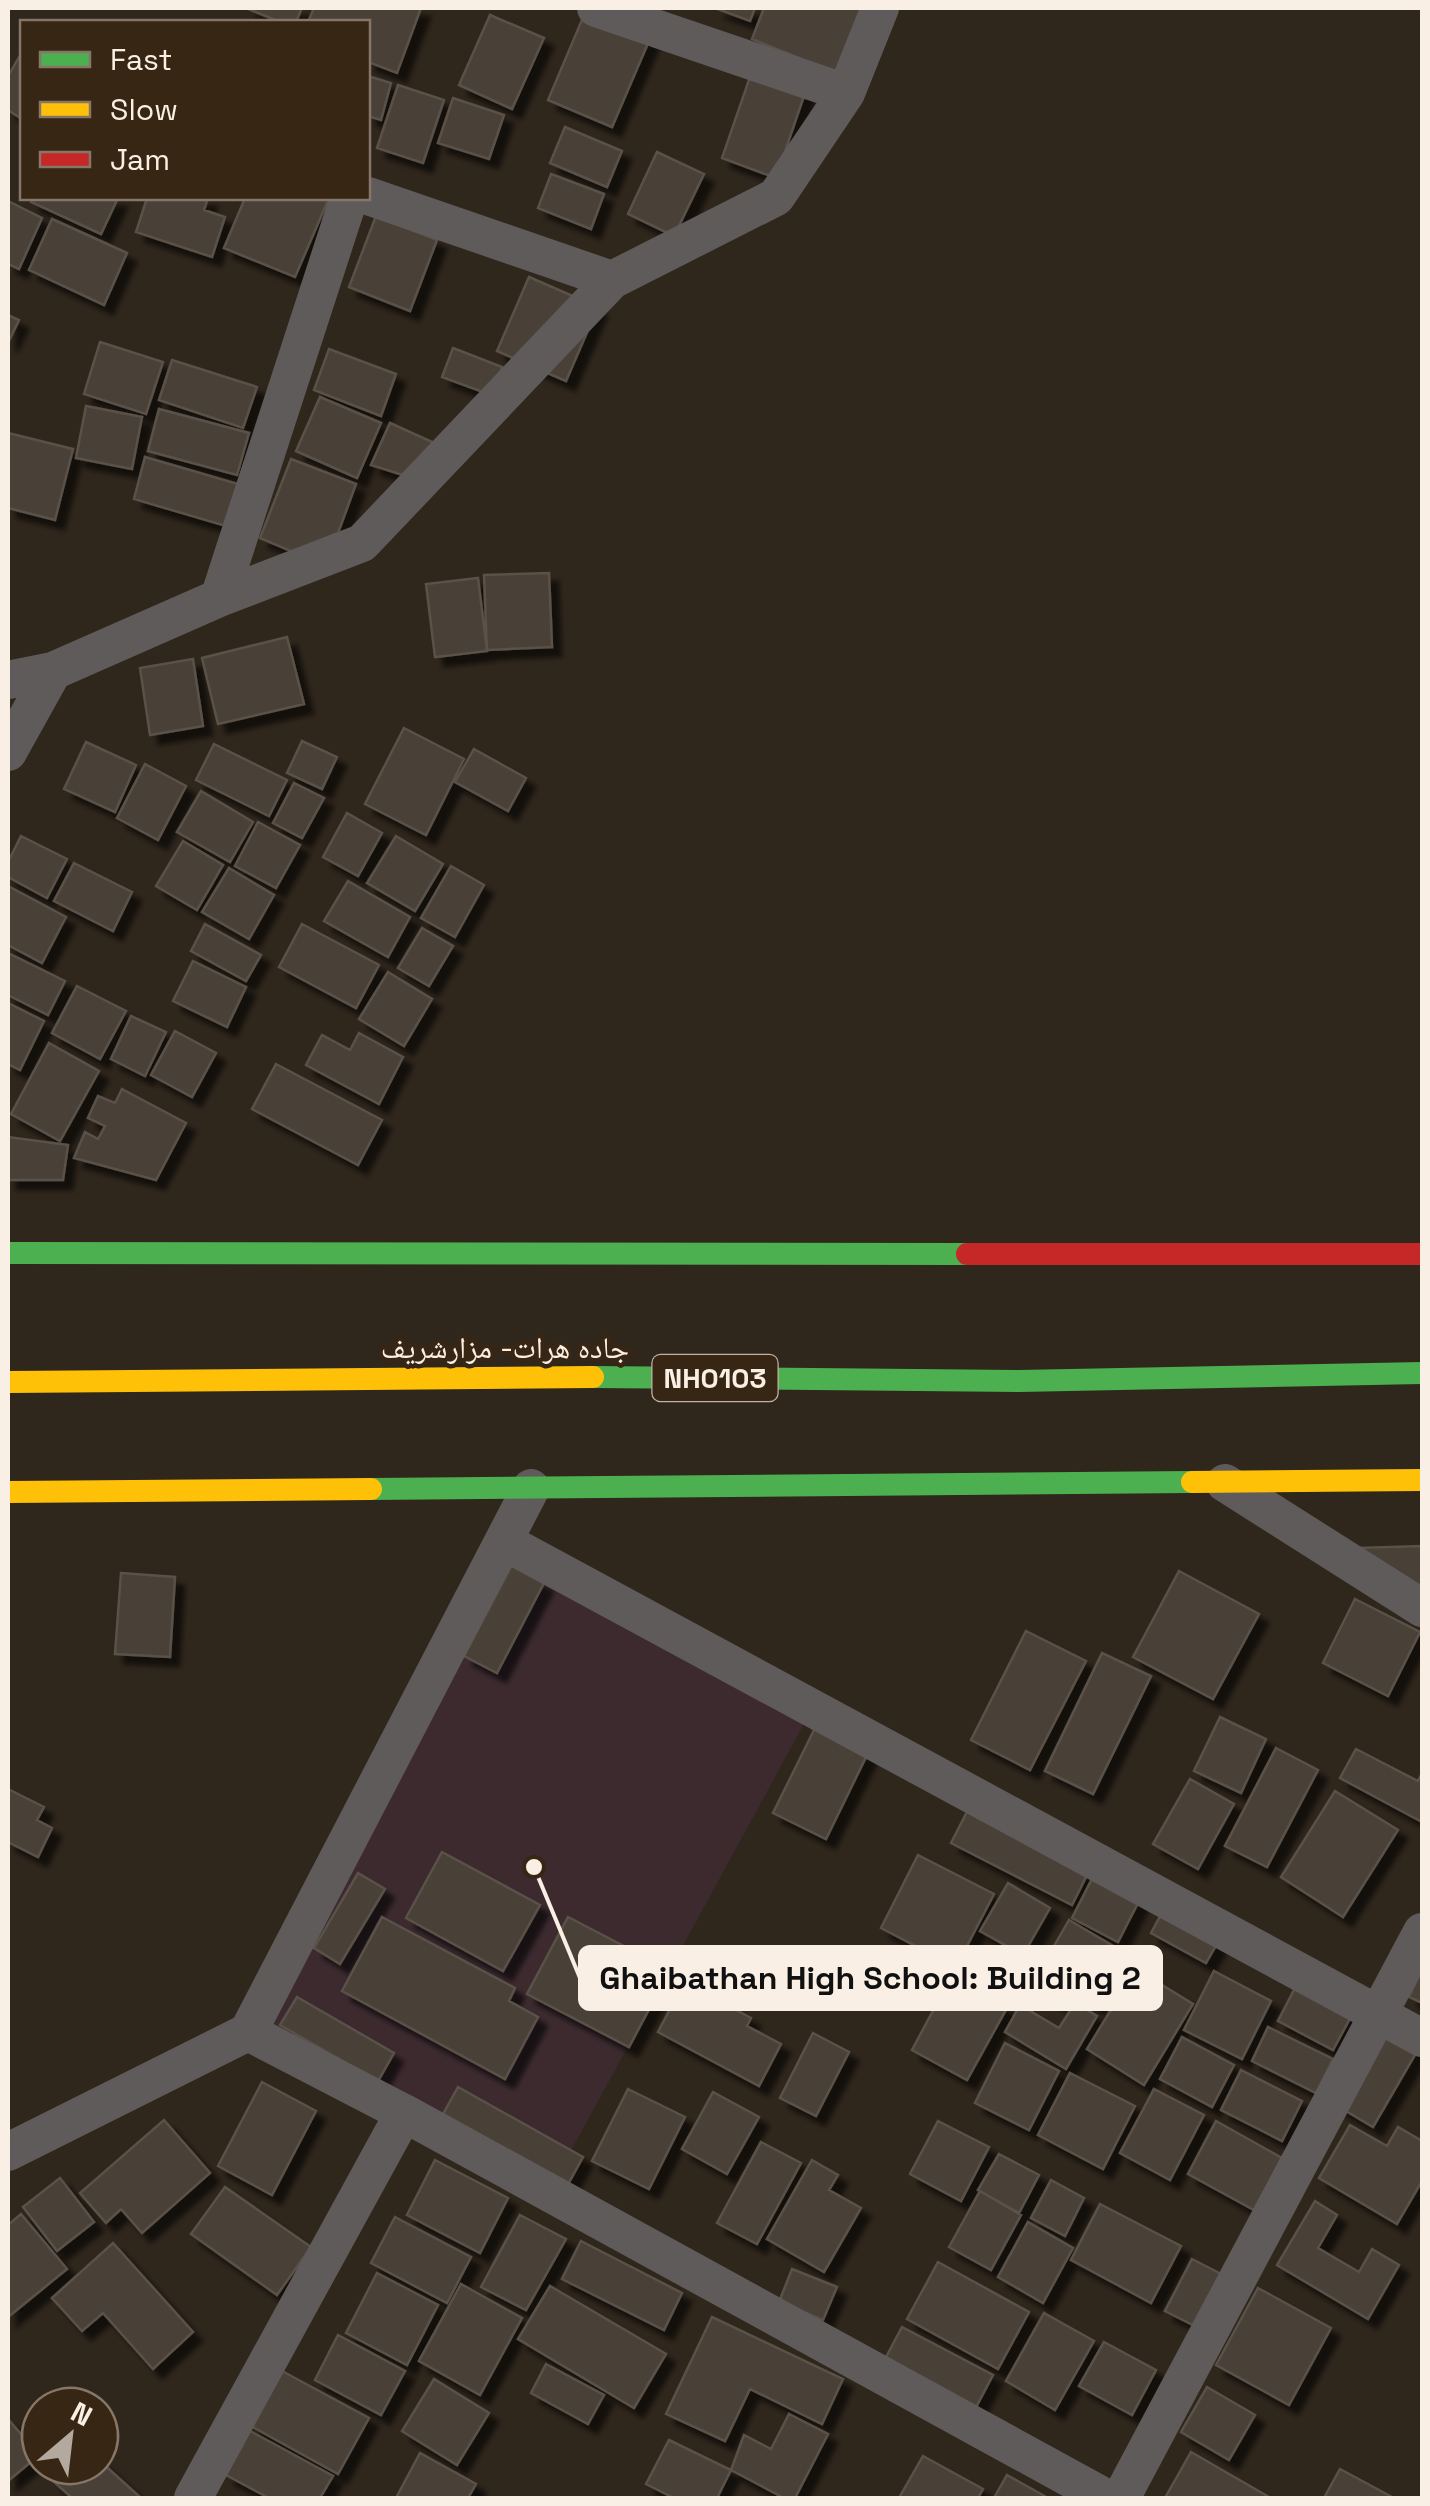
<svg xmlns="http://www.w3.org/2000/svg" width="1430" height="2506" font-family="'Space Grotesk','Noto Naskh Arabic',sans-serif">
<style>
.education{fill:#3c2a2f}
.building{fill:#484038;stroke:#5a5149;stroke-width:2.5;filter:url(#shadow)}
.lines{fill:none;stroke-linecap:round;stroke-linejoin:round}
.street{stroke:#5f5b5a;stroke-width:38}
.fast{stroke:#4caf50;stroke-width:22}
.slow{stroke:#ffc107;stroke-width:22}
.jam{stroke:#c62828;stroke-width:22}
.labels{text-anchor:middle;stroke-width:9;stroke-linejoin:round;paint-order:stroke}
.shield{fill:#372614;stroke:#c0b3a6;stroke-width:2.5}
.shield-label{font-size:28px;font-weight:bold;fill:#faefe4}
.street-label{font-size:30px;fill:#faefe4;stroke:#372614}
.leader{fill:none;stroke:#faefe4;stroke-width:4}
.callout-dot{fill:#faefe4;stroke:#372614;stroke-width:4}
.callout{fill:#faefe4;stroke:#faefe4;stroke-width:4}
.callout-label{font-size:32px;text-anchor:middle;font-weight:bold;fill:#111}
</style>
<defs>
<filter id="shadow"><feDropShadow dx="9" dy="9" stdDeviation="2.5" flood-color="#0009"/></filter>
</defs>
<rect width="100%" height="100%" fill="#2f261c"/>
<path class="education" d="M514 1552 810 1713 554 2182 258 2020Z"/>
<path class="building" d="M246 8H302L296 22H280Z
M314 8H421L397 73 368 62V22H308Z
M587 8 652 34 612 127 548 100Z
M715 8H755L750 21Z
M764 8H864L835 82 802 59 752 39Z
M490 15 544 38 512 109 459 85Z
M22 52V119L8 110V76Z
M752 71 806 90 776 178 722 158Z
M368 76 391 83 381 120 368 116Z
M398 85 444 100 423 163 377 148Z
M453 98 504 115 489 159 438 143Z
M565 127 622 151 607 187 550 163Z
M657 152 704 174 674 236 628 214Z
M551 174 604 194 591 229 538 208Z
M33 198H118L101 234 31 202Z
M147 198H208L204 210 225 217 212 257 136 232Z
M245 198H329L295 277 224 248Z
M8 201 42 218 19 269 8 264Z
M376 216 437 240 410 311 349 287Z
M52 219 127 253 104 305 29 270Z
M529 277 598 307 566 381 497 351Z
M8 315 19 320 8 343Z
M100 342 163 362 146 414 84 394Z
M453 348 502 367 491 395 442 377Z
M329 349 396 374 381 416 314 390Z
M172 360 257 387 243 428 159 400Z
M320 397 381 423 357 478 296 451Z
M86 406 142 417 132 469 76 458Z
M159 409 249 433 237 475 148 451Z
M390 423 439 445 403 475 371 465Z
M8 433 73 449 55 520 8 508Z
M145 457 238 484 226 526 134 499Z
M291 459 356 484 338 533 293 552 260 538Z
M549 573 552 647 487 650 484 575Z
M478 578 487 651 435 657 426 584Z
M287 637 304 704 218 724 202 658Z
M193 659 203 726 150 735 140 668Z
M404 728 464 759 426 835 365 804Z
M302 741 337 757 322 789 287 773Z
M86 742 136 765 115 812 64 789Z
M214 744 287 780 269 816 196 780Z
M474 749 526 778 508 811 455 782Z
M145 764 186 786 158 840 117 818Z
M294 783 324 798 302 838 273 823Z
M201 791 253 822 230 862 177 832Z
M347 813 382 833 358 876 323 857Z
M258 822 300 845 276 888 235 866Z
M21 836 67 859 47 898 8 877V862Z
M396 836 443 864 415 911 367 883Z
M183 841 223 865 197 910 156 886Z
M74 863 132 892 113 931 54 901Z
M451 866 484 885 455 937 421 918Z
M229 868 274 895 249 939 202 912Z
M348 881 410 917 388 957 324 921Z
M8 886 66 917 42 963 8 945Z
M205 924 261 955 246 981 191 951Z
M302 924 379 965 356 1008 279 967Z
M422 928 453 946 429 986 398 968Z
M8 953 65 981 48 1015 8 995Z
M193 961 246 987 227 1027 173 1001Z
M388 972 432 999 404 1046 359 1019Z
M77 986 126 1011 100 1059 52 1033Z
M8 1003 44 1021 20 1070 8 1064Z
M131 1016 166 1032 145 1076 111 1059Z
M175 1031 216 1053 192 1097 151 1075Z
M359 1033 403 1057 379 1104 306 1065 322 1035 350 1050Z
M49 1043 99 1071 60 1141 11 1114Z
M276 1064 382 1120 358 1165 252 1109Z
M122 1089 186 1123 156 1180 74 1158 85 1132 98 1139 105 1126 88 1118 98 1096 115 1103Z
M8 1137 68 1145 63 1180H8Z
M1422 1546V1589L1354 1548Z
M512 1565 544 1583 497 1673 464 1656Z
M1179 1571 1259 1614 1213 1699 1133 1657Z
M121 1573 175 1577 170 1657 115 1654Z
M1355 1599 1420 1632 1388 1696 1323 1663Z
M1026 1631 1086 1661 1030 1770 971 1740Z
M1102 1653 1151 1676 1093 1794 1045 1771Z
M1220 1717 1266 1739 1241 1793 1194 1771Z
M815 1728 868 1753 826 1839 773 1813Z
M1276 1748 1318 1770 1267 1867 1225 1846Z
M1356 1749 1418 1781 1422 1773V1822L1340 1778Z
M1190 1779 1234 1804 1198 1869 1153 1844Z
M8 1789 44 1807 37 1820 52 1828 38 1857 8 1842Z
M1335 1791 1398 1830 1343 1917 1281 1877Z
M969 1808 1089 1871 1072 1905 951 1843Z
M442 1852 540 1905 503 1971 406 1918Z
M918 1855 994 1894 956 1967 881 1928Z
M358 1873 385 1889 340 1964 314 1948Z
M1094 1875 1140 1899 1118 1942 1072 1918Z
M1008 1883 1050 1908 1023 1955 980 1931Z
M1164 1909 1219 1940 1206 1963 1151 1933Z
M382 1917 515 1988 509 2001 538 2017 505 2079 342 1991Z
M568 1917 670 1970 629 2047 527 1994Z
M1069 1920 1125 1953 1096 2005 1069 1990 1061 2004 1031 1986Z
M1136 1969 1193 2004 1144 2085 1087 2049Z
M1422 1969V2003L1409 1997Z
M1214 1971 1271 2001 1242 2059 1184 2030Z
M951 1977 1007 2008 967 2080 912 2050Z
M1298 1982 1354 2011 1333 2050 1278 2021Z
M695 1988 751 2018 747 2026 781 2044 759 2086 658 2032 680 1990 691 1996Z
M297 1997 394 2053 378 2081 280 2025Z
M1075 2003 1097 2016 1066 2069 1005 2032 1020 2005 1059 2028Z
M1382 2026 1419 2048 1373 2127 1336 2105Z
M1268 2027 1333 2059 1316 2093 1252 2061Z
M813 2033 849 2052 816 2116 780 2098Z
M1182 2037 1234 2065 1212 2107 1160 2079Z
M1005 2043 1059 2071 1029 2130 975 2103Z
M1241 2070 1302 2101 1282 2141 1221 2110Z
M1070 2073 1135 2106 1103 2169 1038 2135Z
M262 2082 316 2111 272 2195 218 2166Z
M458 2087 583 2157 567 2186 442 2116Z
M628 2089 685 2117 649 2189 592 2161Z
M1154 2089 1204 2115 1170 2180 1120 2153Z
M713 2092 759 2117 727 2174 682 2149Z
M164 2120 210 2173 142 2233 121 2209 106 2223 80 2193Z
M938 2121 989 2147 961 2201 910 2174Z
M1216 2121 1282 2158 1254 2210 1188 2174Z
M1350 2125 1387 2146 1398 2127 1422 2141V2181L1397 2224 1319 2178Z
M761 2142 801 2163 757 2244 717 2223Z
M999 2154 1039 2175 1019 2213 978 2190Z
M435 2160 508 2198 480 2253 407 2215Z
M812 2160 838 2175 829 2190 861 2208 824 2272 767 2239Z
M60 2178 94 2222 57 2251 23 2207Z
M1051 2180 1084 2198 1065 2236 1031 2218Z
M225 2187 311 2247 277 2295 191 2234Z
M980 2191 1021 2215 991 2270 949 2247Z
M1315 2201 1337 2215 1318 2248 1359 2272 1372 2249 1399 2265 1368 2319 1277 2265Z
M1100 2204 1181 2246 1151 2303 1071 2260Z
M21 2214 67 2269 8 2317V2225Z
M520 2215 566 2239 526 2310 481 2287Z
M395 2217 471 2257 447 2303 371 2263Z
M1028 2222 1073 2248 1043 2303 998 2277Z
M581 2241 682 2293 664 2330 562 2279Z
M113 2243 193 2332 153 2369 103 2313 82 2331 52 2298Z
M1192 2259 1225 2276 1199 2328 1165 2311Z
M938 2262 1029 2312 998 2369 907 2319Z
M792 2269 837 2287 823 2320 779 2302Z
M377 2273 438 2305 407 2365 346 2333Z
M461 2284 522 2318 480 2395 419 2361Z
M550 2286 666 2354 634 2408 518 2339Z
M1258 2288 1331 2328 1289 2405 1216 2365Z
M1044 2313 1094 2341 1055 2410 1006 2381Z
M712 2317 843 2379 822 2424 750 2389 725 2441 666 2414Z
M902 2327 993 2375 975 2409 884 2361Z
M338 2335 405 2371 381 2415 315 2380Z
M1104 2342 1156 2370 1132 2415 1079 2386Z
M546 2364 604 2395 588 2424 531 2393Z
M282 2371 369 2418 338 2474 251 2426Z
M434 2379 489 2413 457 2465 402 2431Z
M1207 2387 1255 2415 1229 2460 1181 2432Z
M789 2414 828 2434 795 2498H784L731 2470 744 2435 771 2449Z
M8 2419 39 2455 8 2481Z
M250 2431 333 2476 320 2498H269L226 2475Z
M669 2440 731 2470 717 2498H674L646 2484Z
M1191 2452 1269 2497 1268 2498H1165Z
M420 2453 476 2484 468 2498H396Z
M923 2456 983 2489 978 2498H899Z
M100 2461 141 2498H72L53 2481 67 2466H100Z
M1340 2469 1394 2498H1324Z
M1007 2475 1048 2498H994Z"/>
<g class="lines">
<path class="street" d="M596 8 846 93
M368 196 612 280
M219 598 349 198
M8 680 53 671 219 598 362 543 612 280 776 197 846 93 880 8
M8 752 53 671
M1225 1483 1422 1608
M505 1542 1422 2038
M248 2032 404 2113 1106 2498
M8 2152 248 2032 531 1488
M193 2498 404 2113
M1121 2498 1422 1932"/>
<path class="fast" d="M8 1253 967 1254
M593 1377 1019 1381 1422 1373
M371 1489 1192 1482"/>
<path class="slow" d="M8 1382 593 1377
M1192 1482 1422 1480
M8 1492 371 1489"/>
<path class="jam" d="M967 1254H1422"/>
</g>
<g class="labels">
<rect class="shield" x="652.5" y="1355" width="125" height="46" rx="8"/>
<g class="shield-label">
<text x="715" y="1388">NH0103</text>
</g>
<g class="street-label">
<text x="505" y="1358">جاده هرات- مزارشریف</text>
</g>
</g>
<path class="leader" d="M534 1867L580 1978"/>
<circle class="callout-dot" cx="534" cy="1867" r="10"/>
<rect class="callout" x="580" y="1947" width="581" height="62" rx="10"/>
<g class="callout-label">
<text x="870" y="1989">Ghaibathan High School: Building 2</text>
</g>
<rect width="1430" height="2506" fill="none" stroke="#faefe4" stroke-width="20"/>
<rect x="20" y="20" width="350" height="180" fill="#372614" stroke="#857667" stroke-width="2.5"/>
<rect x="40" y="52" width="50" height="15" fill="#4caf50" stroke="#857667" stroke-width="2.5"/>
<text x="110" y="70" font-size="30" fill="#faefe4">Fast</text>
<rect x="40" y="102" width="50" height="15" fill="#ffc107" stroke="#857667" stroke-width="2.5"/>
<text x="110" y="120" font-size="30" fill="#faefe4">Slow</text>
<rect x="40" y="152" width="50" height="15" fill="#c62828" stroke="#857667" stroke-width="2.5"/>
<text x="110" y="170" font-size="30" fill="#faefe4">Jam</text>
<g transform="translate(70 2436) rotate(28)"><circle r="48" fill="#372614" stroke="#857667" stroke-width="2.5"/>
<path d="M0-8L18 38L0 25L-18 38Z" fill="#b3a99e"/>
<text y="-15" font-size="28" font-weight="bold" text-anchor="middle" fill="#faefe4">N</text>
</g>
</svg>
